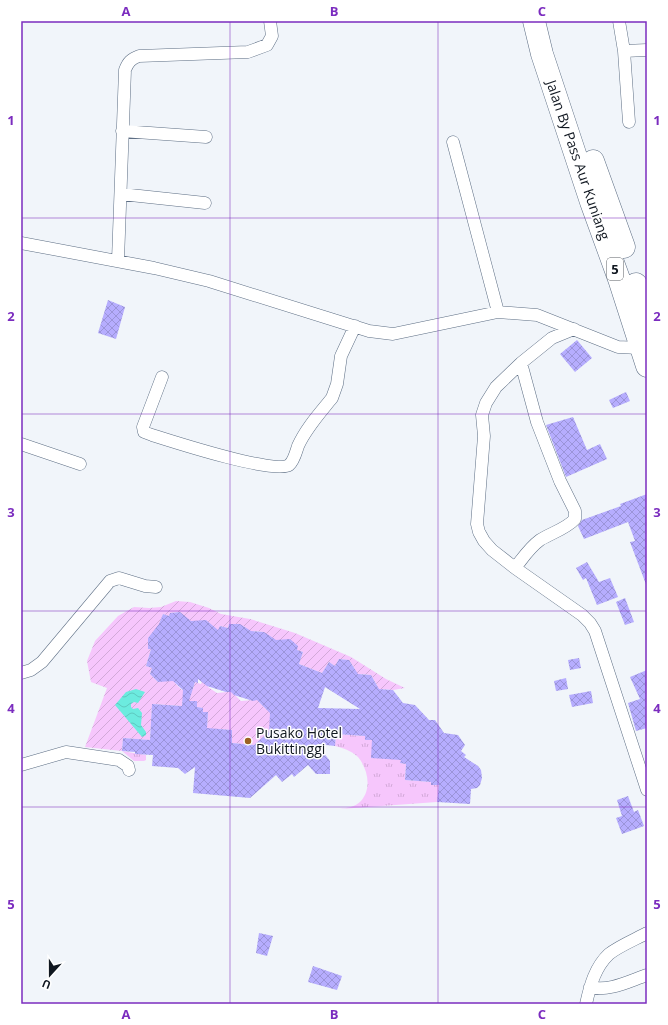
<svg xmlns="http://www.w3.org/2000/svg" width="668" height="1025" font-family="'Open Sans',sans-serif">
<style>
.grass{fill:url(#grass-tufts)}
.garden{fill:url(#garden-furrows)}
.water{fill:url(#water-waves)}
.building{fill:url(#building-cross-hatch);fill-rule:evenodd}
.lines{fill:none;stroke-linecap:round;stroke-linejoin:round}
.street-casing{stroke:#5d6e84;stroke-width:13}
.highway-casing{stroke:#5d6e84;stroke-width:23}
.street{stroke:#fff;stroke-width:12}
.highway{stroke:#fff;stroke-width:22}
.grid{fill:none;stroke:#7b2cbf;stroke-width:1;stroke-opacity:0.55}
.poi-dot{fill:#9c6221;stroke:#fff;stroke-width:1.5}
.labels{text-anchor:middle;stroke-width:3;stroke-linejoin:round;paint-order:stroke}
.shield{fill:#fff;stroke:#585d63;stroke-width:1}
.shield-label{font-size:13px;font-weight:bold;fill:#101720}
.street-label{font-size:14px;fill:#101720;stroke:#fff}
.poi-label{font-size:14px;fill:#101720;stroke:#fff;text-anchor:start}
.neatline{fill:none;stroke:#7b2cbf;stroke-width:1.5}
.grid-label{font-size:13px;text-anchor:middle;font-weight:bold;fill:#7b2cbf}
</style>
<defs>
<pattern id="grass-tufts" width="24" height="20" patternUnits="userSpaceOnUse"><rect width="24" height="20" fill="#f6c6fc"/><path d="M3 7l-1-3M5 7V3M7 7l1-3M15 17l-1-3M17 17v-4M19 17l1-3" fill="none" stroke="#d2a9d8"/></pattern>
<pattern id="garden-furrows" width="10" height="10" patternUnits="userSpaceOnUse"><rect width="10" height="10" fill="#f6c6fc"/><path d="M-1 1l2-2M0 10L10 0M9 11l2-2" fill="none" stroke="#d2a9d8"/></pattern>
<pattern id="water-waves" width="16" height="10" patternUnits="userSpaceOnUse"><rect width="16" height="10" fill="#6cebdf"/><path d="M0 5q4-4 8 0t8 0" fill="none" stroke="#5dc9bf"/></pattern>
<pattern id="building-cross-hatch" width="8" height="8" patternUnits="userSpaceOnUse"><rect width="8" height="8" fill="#b6adfe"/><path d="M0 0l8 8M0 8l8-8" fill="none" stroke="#9b94d9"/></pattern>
</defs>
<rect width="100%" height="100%" fill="#f1f5fa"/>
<path class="grass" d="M336 734 365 736V740H372L401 760V763L406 764 405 780 431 782V785H439L437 802 340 809C347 808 355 807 361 801 372 789 368 769 358 757 352 751 343 748 335 746Z
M122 751 146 755V760L144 761H134Z"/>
<path class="garden" d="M176 601 190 602 209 608 221 614 250 619 295 633 351 657 386 679 405 688 393 690 383 689 379 695 377 685 371 675 360 674 357 679 351 675 355 669 349 660 339 659 335 666 329 662 322 673 299 664 303 652 278 644 264 632 254 631 252 636C245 625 242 624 229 624L228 628 220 626 218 632 193 626 180 612 170 613 169 616 163 614 157 630H155L148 638V649H151L146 666 152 668 150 674 158 682 177 677 175 683 182 690 193 689 195 682 201 684 204 676 211 678 208 687 217 693 227 692 230 686 234 694 241 701 253 700 261 696 259 702 267 710 278 709 272 729 254 745 232 743V730L218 729 206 742 208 712H203V708L197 707 182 701V706L152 704 150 740 123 738 122 751 85 747 107 688 91 682 87 661 95 641 118 616 134 607 149 608 161 607Z"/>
<path class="water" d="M136 689 145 692 138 703 134 702 131 704V707L133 709 138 708 142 713 141 725 146 732V735L142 737 115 705 126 692Z"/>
<path class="building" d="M108 300 125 307 116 339 98 333Z
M577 340 592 358 575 372 560 354Z
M626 392 630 401 613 408 609 400Z
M573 417 587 450 600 444 607 459 566 477 546 425Z
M647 494V587L630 542 635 541 628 522 584 539 578 526 582 520 621 506 620 504Z
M587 562 599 582 610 578 618 597 597 605 586 578 583 580 576 568Z
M625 598 634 622 625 625 616 602Z
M180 612 191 621 206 620 218 630 220 626 228 628 229 624H240L251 631 264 632 276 640 290 639 298 646 297 650 303 652 299 664 322 673 329 662 335 666 339 659 349 660 358 674 371 675 379 689 393 690 403 703 415 705 429 720H435L444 733 458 735 465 745 461 751 466 755 464 757 478 766 481 770 482 778 480 785 477 788 471 789 470 804 437 802 439 785H431V782L405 780 406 764 400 763 401 760 371 758 372 740H365V736L336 734 335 746 317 744 330 761V774H316L308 765 294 777 292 774 282 782 276 775 250 798 193 793 195 767 185 774 178 768 152 766 153 755 135 754V752L122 751 123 738 150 740 152 704 182 706 183 690 173 681 158 682 150 674 152 668 146 666 151 649H148V638L159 624 163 614 169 616 170 613ZM198 679 207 686 226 692H231L234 695 253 701 257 700 270 713 269 732 254 745 232 743V730L207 728 208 712H203V708L197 707V701H189L195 682 198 683ZM325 687 360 709 318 708Z
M579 658 581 668 570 670 568 660Z
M647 670V728L636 731 628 703 640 699 630 677Z
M566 678 568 689 556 691 554 681Z
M591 691 593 703 572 707 569 695Z
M628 796 634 812 638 810 644 826 622 834 616 818 622 816 617 800Z
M259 933 273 936 267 956 256 953Z
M313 966 342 976 337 990 308 982Z"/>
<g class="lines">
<g class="street-casing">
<path id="street" d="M619 21 624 51 629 122
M624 51 647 50
M122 131 206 137
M453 142 498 312
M121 194 205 203
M21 243 154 268 209 281 369 331 393 334 498 312 537 315 618 347 640 348
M118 260 125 70C128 62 131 59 139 56L248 52 267 45 272 36 270 21
M574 329 552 338 521 363 496 387 486 403 482 415 484 436 477 524 479 532 484 541 492 550 515 568 582 615 590 623 595 631 647 790
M162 377 143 427 144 432 152 435C171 441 276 475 289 465 294 461 296 452 298 446 306 428 320 413 332 398L337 384 341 356 355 326
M21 444 80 464
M515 568C523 558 529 548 540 540 551 533 566 529 575 519V511L560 481 537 422 521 363
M21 673 31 670 42 662 110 581 119 578 145 586 156 587
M21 765 66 752 119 760 128 766 129 770
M590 987C609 992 629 981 647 975
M586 1004C590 986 595 967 609 954 619 946 636 939 647 933"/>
</g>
<g class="highway-casing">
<path id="highway" d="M534 21 542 54 591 202 619 279 647 366
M593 161 624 247
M636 284 647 317"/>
</g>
<use href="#street" class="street"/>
<use href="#highway" class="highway"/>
</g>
<path class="grid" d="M230 21V1004M438 21V1004M21 218H647M21 414H647M21 611H647M21 807H647"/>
<circle class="poi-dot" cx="248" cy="741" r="4"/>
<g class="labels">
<rect class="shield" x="607" y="258" width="16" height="22" rx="3"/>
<g class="shield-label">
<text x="615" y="274">5</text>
</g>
<g class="street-label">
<text transform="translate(578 160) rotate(71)" y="5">Jalan By Pass Aur Kuniang</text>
</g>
<g class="poi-label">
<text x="256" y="738">Pusako Hotel<tspan x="256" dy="16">Bukittinggi</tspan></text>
</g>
</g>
<rect width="668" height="1025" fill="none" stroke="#ffffff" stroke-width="44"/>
<g transform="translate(50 975) rotate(201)" stroke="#ffffff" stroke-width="3" paint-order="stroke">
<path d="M0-3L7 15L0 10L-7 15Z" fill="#101720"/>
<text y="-6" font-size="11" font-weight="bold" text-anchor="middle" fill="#101720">U</text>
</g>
<rect x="22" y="22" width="624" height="981" class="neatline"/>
<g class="grid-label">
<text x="126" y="16">A</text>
<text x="334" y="16">B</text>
<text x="542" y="16">C</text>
<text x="11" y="125">1</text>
<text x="657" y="125">1</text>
<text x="11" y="321">2</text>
<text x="657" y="321">2</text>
<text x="11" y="517">3</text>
<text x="657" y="517">3</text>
<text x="11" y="713">4</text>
<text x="657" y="713">4</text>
<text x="11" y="909">5</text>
<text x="657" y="909">5</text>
<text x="126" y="1019">A</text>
<text x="334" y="1019">B</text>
<text x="542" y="1019">C</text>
</g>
</svg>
